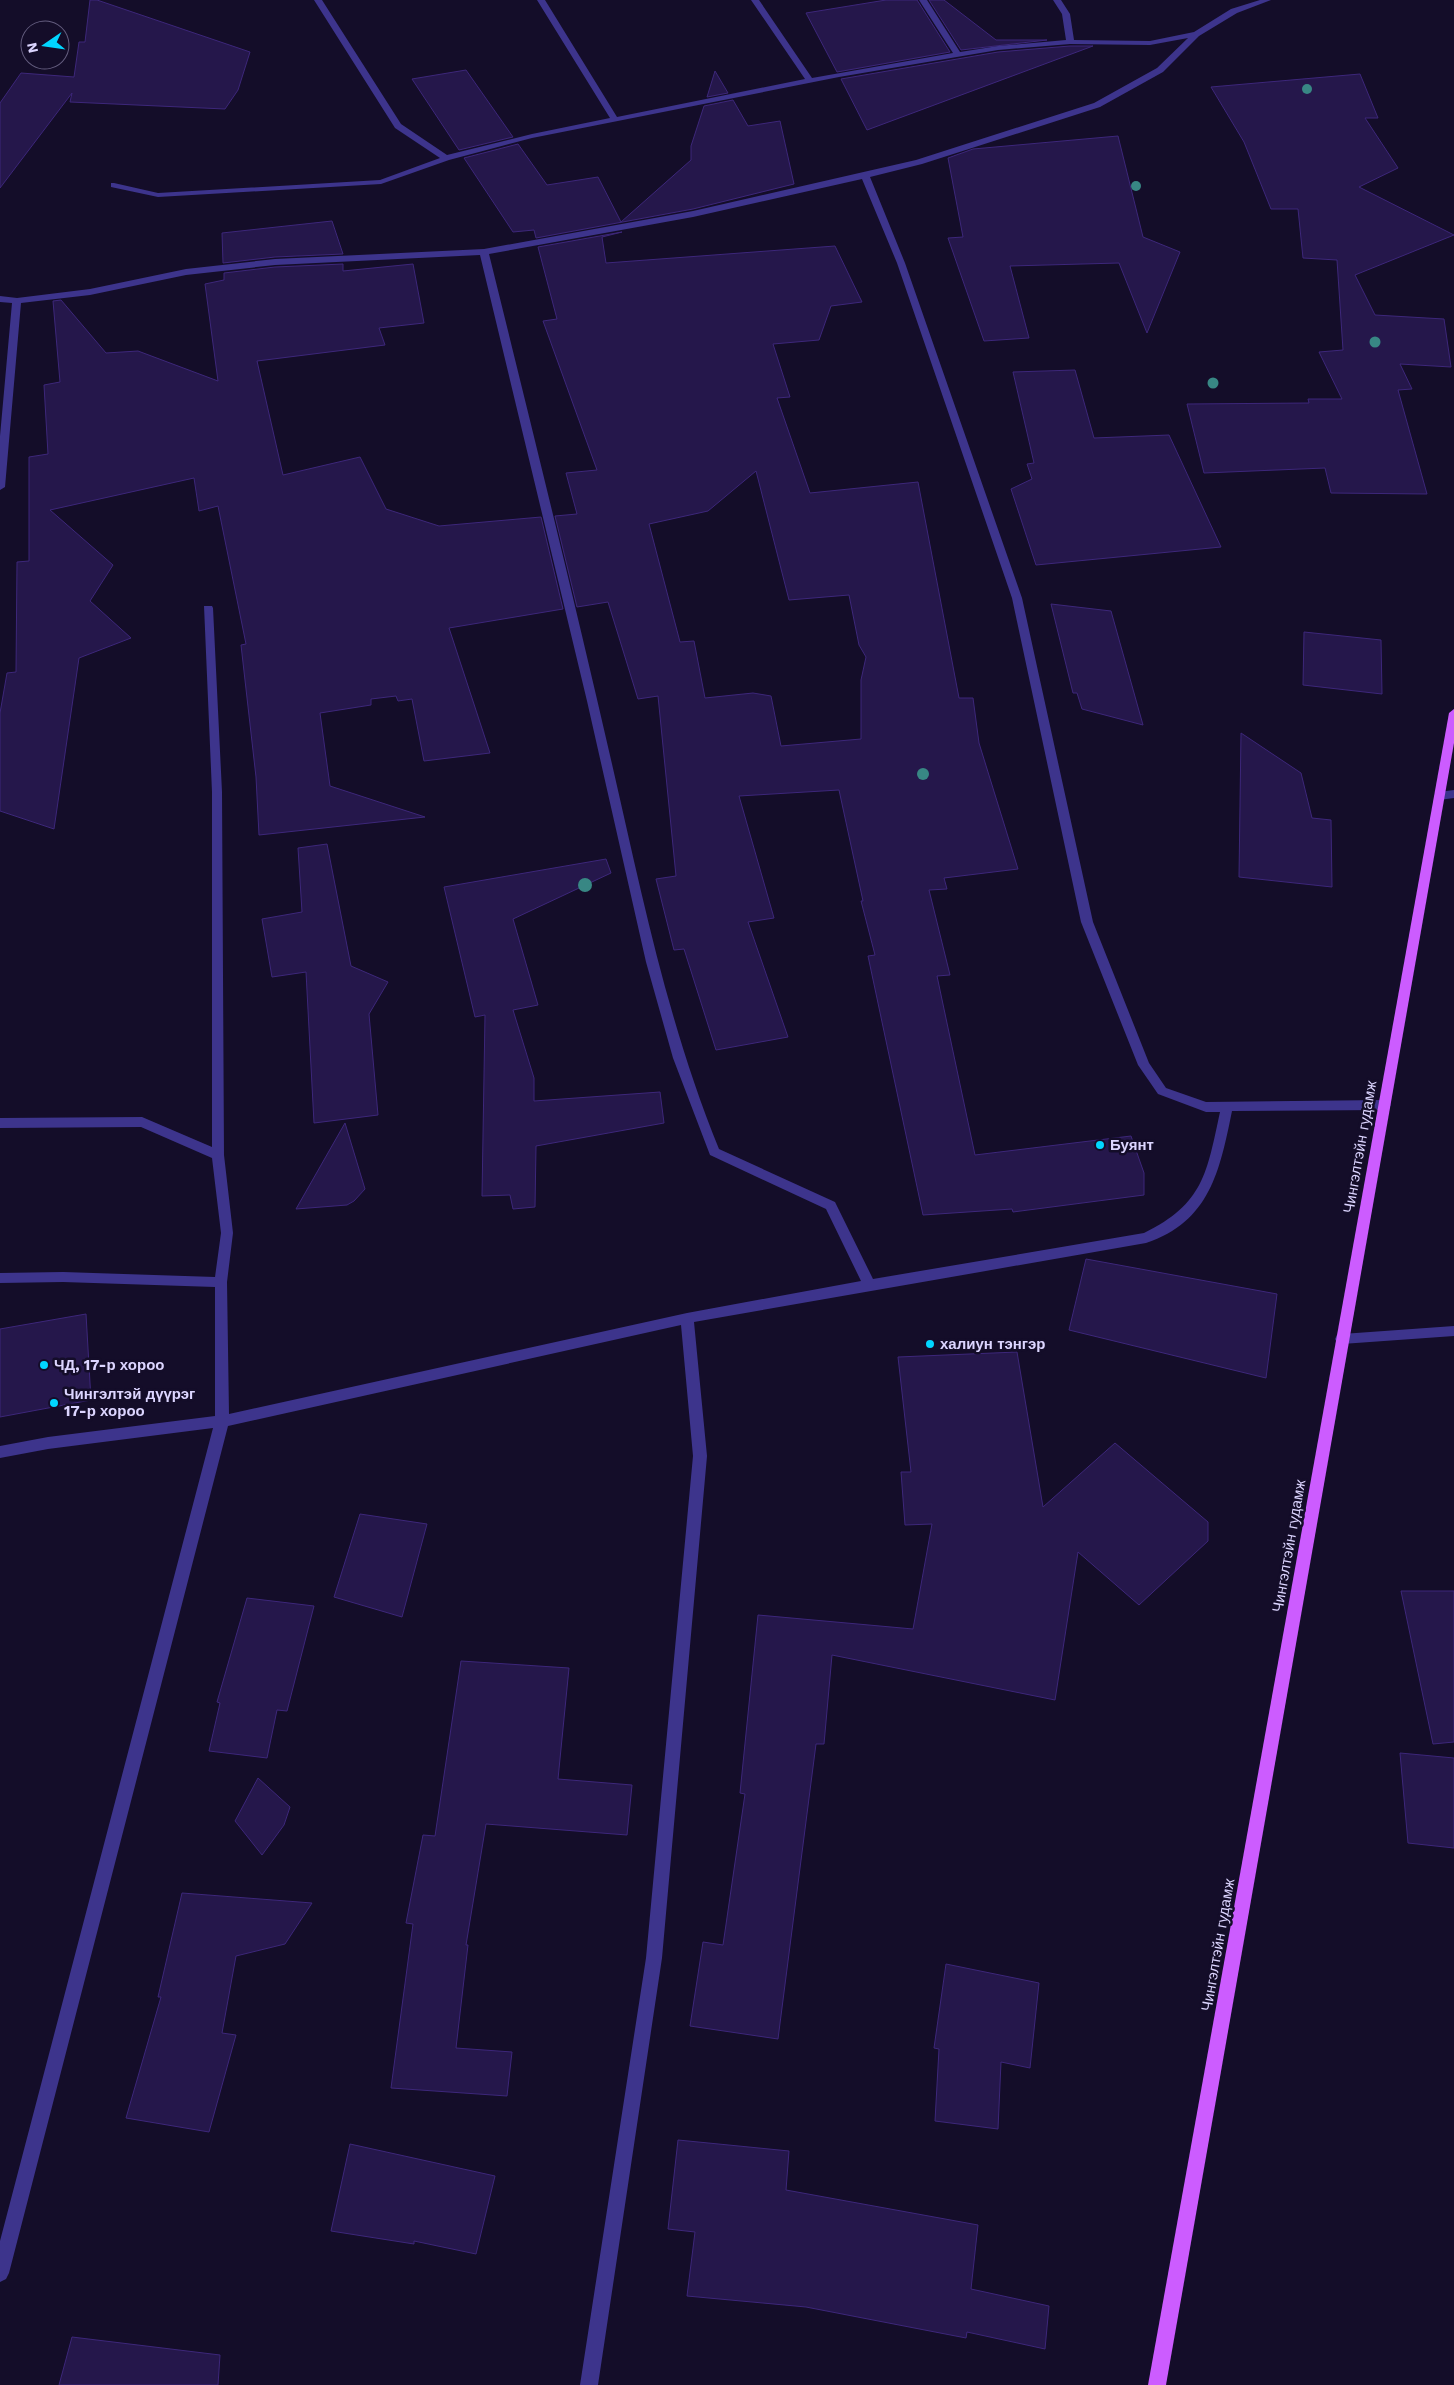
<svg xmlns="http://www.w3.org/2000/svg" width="1454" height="2385" font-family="'Work Sans',sans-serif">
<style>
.building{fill:#25174b;stroke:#3d277a;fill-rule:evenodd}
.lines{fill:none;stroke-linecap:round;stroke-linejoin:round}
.minor{fill:#3d348c;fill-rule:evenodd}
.major{fill:#cc5cff;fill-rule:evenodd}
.tree{fill:#388784}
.poi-dot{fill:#01d6ff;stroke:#140d29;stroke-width:2}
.labels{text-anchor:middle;stroke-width:5;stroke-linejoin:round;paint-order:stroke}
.poi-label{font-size:15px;font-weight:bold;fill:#dcd5ff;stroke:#140d29;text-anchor:start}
.street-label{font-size:15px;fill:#dcd5ff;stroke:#140d29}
</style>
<rect width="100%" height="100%" fill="#140d29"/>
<path class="building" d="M90 0H97L250 52 238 90 225 109 70 102 72 93 0 188V103L21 73 74 77 79 42H85Z
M886 0H917L950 52 837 72 806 13Z
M929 0H944L996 40H1047L961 50Z
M1070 46H1093L867 130 841 79 998 52Z
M466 70 513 137 459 150 412 79Z
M715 71 728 93 707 97Z
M1360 74 1378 118H1365L1398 168 1359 187 1454 235 1355 275 1375 315 1444 319 1451 367 1400 364 1412 389 1398 390 1427 494 1331 493 1325 468 1204 473 1187 404 1309 403 1308 399H1342L1319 352 1343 350 1337 260 1303 258 1298 209H1271L1244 142 1211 87Z
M733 100 748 126 780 121 794 184 693 209 536 238 534 230 513 232 464 158 518 144 547 185 598 177 621 222 691 160V146L704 106Z
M1118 136 1143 237 1180 252 1147 333 1119 263 1010 266 1029 338 984 341 948 238 963 237 948 158 973 149Z
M332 221 343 254 275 257 223 263 222 233Z
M622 232 602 237 606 263 835 246 862 302 831 306 819 340 773 344 790 397 777 398 810 493 918 482 959 698H973L979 743 1018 869 944 878 947 889 929 890 950 975 937 976 975 1155 1131 1136 1144 1173V1195L1013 1212 1012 1209 923 1215 868 956 875 955 861 901H863L839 790 739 796 774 918 748 922 788 1037 716 1050 684 949 674 950 656 879 676 876 658 696 638 699 608 602 577 607 555 516 577 514 566 473 597 470 543 321 557 319 538 247ZM756 471 789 600 849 595 859 645 866 657 861 680V739L781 746 771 696 753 693 705 698 694 641 680 642 649 524 708 511Z
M343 264V271L413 264 424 323 379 328 385 345 257 361 283 475 360 457 386 509 439 526 541 517 563 609 449 628 490 753 424 761 412 699 398 701 396 696 371 699V705L320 713 330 786 425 817 259 835 256 777 241 645 246 644 218 506 199 511 194 478 50 510 113 565 90 601 131 638 79 658 54 829 0 811V713L7 673 16 672 17 562 29 561V457L48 454 44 385 60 382 53 301 61 300 106 353 138 351 218 381 205 284 224 280V273L275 267Z
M1075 370 1094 438 1169 435 1221 547 1036 565 1011 489 1032 479 1027 464 1034 463 1013 372Z
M1051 604 1111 611 1143 725 1082 709 1077 693H1073Z
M1304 632 1381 640 1382 694 1303 685Z
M1241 733 1301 773 1312 818 1331 820 1332 887 1239 877Z
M327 844 351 966 388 982 369 1014 378 1115 314 1123 306 972 272 977 262 919 302 912 298 848Z
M606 859 611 873 513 919 538 1005 513 1010 534 1078V1101L660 1092 664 1123 536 1146 535 1207 513 1209 510 1195 482 1196 485 1015 475 1017 444 887Z
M345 1123 365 1189 354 1201 347 1205 296 1209Z
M1086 1259 1277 1294 1266 1378 1069 1330Z
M86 1314 91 1400 0 1417V1329Z
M1017 1352 1043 1507 1115 1443 1208 1522V1541L1139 1605 1078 1552 1055 1700 832 1655 824 1744H816L778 2039 690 2026 703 1942 723 1945 745 1794 740 1793 758 1615 913 1629 932 1524 905 1525 901 1472H911L898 1357Z
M360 1514 427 1524 402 1617 334 1597Z
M1401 1591H1454V1742L1433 1744Z
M247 1598 314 1606 287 1711 277 1710 267 1758 209 1751 220 1703 217 1702Z
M461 1661 569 1668 558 1779 632 1785 627 1835 486 1824 466 1945H468L456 2048 512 2052 507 2096 391 2088 413 1924 406 1923 423 1835 435 1836Z
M1400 1753 1454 1758V1848L1408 1843Z
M258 1778 290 1807 284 1825 262 1855 235 1821Z
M182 1893 312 1903 285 1944 236 1956 222 2033 236 2035 209 2132 126 2118 161 1997H158Z
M946 1964 1039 1983 1030 2068 1001 2062 998 2129 935 2121 939 2049 934 2048Z
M678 2140 789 2151 786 2190 978 2225 971 2289 1049 2306 1045 2349 967 2332 966 2338 806 2307 687 2296 695 2232 668 2229Z
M350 2144 495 2176 476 2254 414 2241V2244L331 2231Z
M72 2337 220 2355 218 2385H59Z"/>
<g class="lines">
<path class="minor" d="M314 0H322L401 124 447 155 532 134 610 118 537 0H545L617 117 805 79 751 0H759L812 78 953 53 919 0H927L960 52 998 46 1066 40 1062 14 1053 0H1061L1070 14 1074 40 1150 41 1194 32 1231 9 1260 0H1271L1237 13 1199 36 1163 72 1100 107 922 164 870 177 905 263 1022 598 1093 922 1149 1063 1166 1088 1206 1102 1385 1100 1391 1105 1385 1110 1232 1111C1220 1170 1210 1222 1146 1243L694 1322 707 1456 662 1958 598 2385H580L646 1958 693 1456 681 1325 228 1426 9 2273 6 2279 0 2282V2241L213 1428 48 1449 0 1458V1446L48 1437 215 1416V1287L63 1282 0 1283V1273L63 1272 215 1277 221 1233 212 1158 141 1127 0 1128V1118L142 1117 212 1147V792L204 606H212L213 608 222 792 224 1155 233 1233 227 1282 229 1414 687 1313 861 1281 826 1209 710 1155 673 1058 646 962 587 701 480 255 275 265 186 275 90 295 21 303 5 487 0 490V436L12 303 0 302V296L17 298 90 289 186 269 275 259 484 249 693 211 916 160 1094 103 1157 68 1188 38 1150 45 1070 44 998 50 839 77 532 138 449 160 381 184 158 197 111 187V183H114L158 193 380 180 440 158 395 128ZM862 179 897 263 1012 598 1081 922 1138 1065 1158 1094 1206 1112H1220C1207 1172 1204 1204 1144 1233L873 1279 835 1202 719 1149C668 1024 642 895 612 764 573 594 531 424 489 254L693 217Z
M1454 790V798L1439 800 1434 796 1439 792Z
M1454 1326V1336L1342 1344 1337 1343 1335 1339 1337 1335 1342 1334Z"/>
<path class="major" d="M1454 709V743L1166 2385H1148L1449 713Z"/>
</g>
<g class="tree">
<circle cx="1307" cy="89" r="5"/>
<circle cx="1136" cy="186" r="5"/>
<circle cx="1375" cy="342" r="5.5"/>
<circle cx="1213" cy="383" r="5.5"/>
<circle cx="923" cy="774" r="6"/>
<circle cx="585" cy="885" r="7"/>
</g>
<g class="poi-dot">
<circle cx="1100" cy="1145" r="5"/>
<circle cx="930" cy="1344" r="5"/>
<circle cx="44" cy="1365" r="5"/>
<circle cx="54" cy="1403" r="5"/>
</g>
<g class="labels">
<g class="poi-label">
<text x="1110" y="1150">Буянт</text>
<text x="940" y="1349">халиун тэнгэр</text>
<text x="54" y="1370">ЧД, 17-р хороо</text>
<text x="64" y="1399">Чингэлтэй дүүрэг<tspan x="64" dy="17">17-р хороо</tspan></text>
</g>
<g class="street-label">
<text transform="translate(1360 1147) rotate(-80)" y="5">Чингэлтэйн гудамж</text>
<text transform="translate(1289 1546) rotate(-80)" y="5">Чингэлтэйн гудамж</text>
<text transform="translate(1218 1945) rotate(-80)" y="5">Чингэлтэйн гудамж</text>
</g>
</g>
<g transform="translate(45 45) rotate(257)"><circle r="24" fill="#140d29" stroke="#645d7f"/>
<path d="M0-4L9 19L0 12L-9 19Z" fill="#01d6ff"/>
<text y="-8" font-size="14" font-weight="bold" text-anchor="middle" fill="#dcd5ff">N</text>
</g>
</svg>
